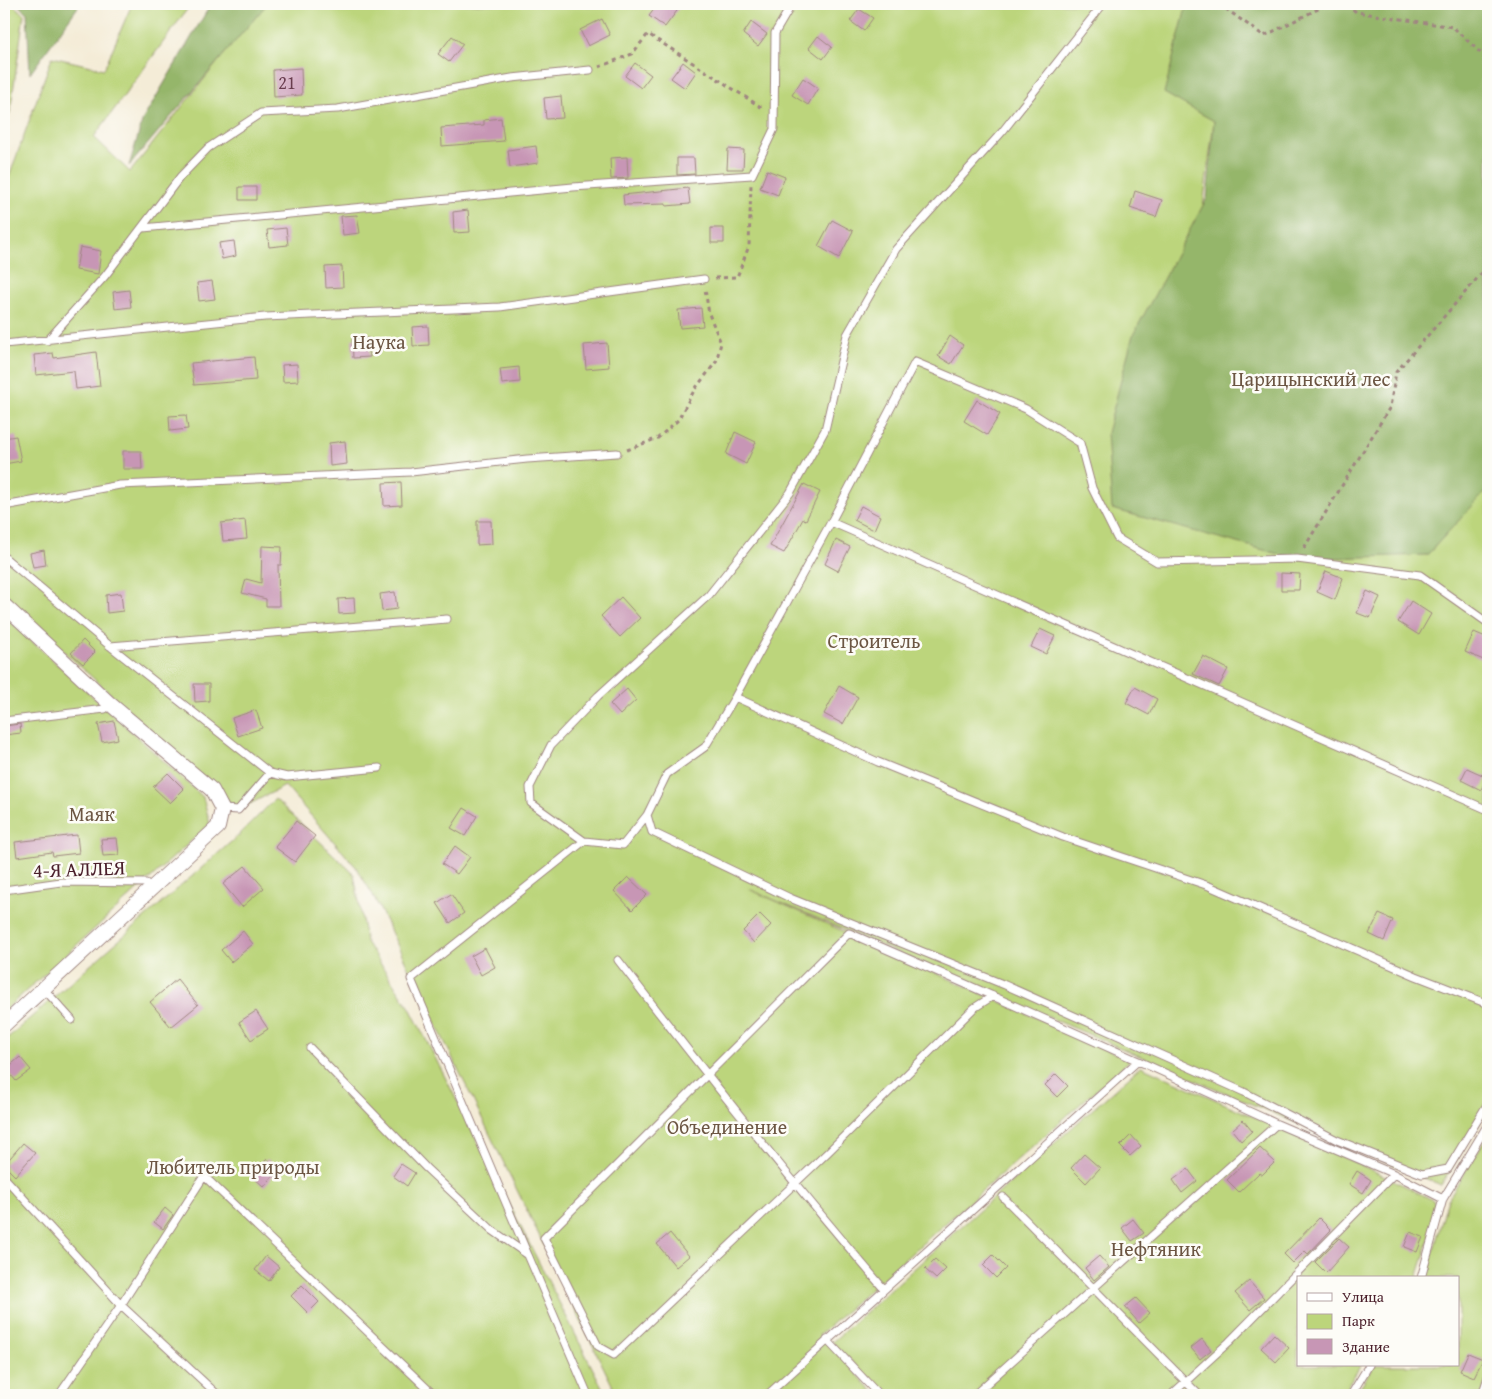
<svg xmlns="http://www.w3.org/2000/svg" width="1492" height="1399" font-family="'Gentium Book Plus',serif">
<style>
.green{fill:#bcd57b;stroke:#837a53}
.forest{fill:#95b66b;stroke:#706a4b}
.building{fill:#c796b5}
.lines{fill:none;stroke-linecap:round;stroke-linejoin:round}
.lane-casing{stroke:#9f8681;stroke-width:9}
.street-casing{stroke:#9f8681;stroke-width:16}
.path{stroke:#9f8681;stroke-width:3;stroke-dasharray:4 4;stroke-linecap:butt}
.lane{stroke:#fff;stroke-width:7}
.street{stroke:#fff;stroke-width:14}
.labels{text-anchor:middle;stroke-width:5;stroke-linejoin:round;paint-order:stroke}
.number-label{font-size:18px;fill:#693d4e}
.park-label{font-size:20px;fill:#6c5643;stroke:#fdfcf7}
.street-label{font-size:20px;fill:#4a1f2b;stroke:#fdfcf7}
</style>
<rect width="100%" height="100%" fill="#fdfcf7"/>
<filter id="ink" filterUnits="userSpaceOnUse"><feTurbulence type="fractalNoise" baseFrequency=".02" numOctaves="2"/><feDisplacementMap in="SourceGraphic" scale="10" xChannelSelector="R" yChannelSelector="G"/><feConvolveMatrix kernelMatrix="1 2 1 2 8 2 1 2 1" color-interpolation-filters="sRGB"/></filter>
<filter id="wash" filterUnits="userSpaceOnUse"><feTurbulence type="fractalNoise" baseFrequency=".0096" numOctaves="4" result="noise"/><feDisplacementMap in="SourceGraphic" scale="20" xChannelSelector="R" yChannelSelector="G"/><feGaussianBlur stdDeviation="1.12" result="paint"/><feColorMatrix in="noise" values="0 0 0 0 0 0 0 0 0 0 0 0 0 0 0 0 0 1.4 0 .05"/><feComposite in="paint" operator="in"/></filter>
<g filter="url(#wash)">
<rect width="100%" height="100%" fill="#f4ecd7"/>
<path class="green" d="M4 4H12L24 14 10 113 4 124Z
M132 4H191L94 137 130 172 264 4H583L590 7 609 4H1194L1214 121 1203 207 1110 423 1427 555 1488 488V1109L1441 1185 749 889 1130 1060 819 1335 877 1395H617L373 895 356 867 285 786 238 810 4 597V191L52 57 104 69Z
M4 616 203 797 210 824 4 1011Z
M275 799 354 874 366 942 410 1008 606 1395H4V1041L239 835Z
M1141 1066 1385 1176 1433 1200 1438 1211 1417 1278H1298V1365H1361L1342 1395H886L832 1342Z
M1488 1135V1395H1355L1374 1365H1458V1278H1426L1448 1199Z"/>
<path class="forest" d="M17 4H80L30 74 27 13Z
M211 4H267L129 166 143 119Z
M1187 4H1488V489L1427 555 1297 559 1112 509 1107 433 1133 335 1207 198 1214 121 1164 93Z"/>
<g id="blocks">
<path class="building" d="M658 4H682L665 27 649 16Z
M859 9 873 18 864 31 850 21Z
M602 19 610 35 588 46 580 30Z
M751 22 767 34 758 46 743 34Z
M452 36 463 44 449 62 438 54Z
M818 36 832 47 823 59 809 48Z
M683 62 696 72 685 88 671 78Z
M635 63 651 75 641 88 625 76Z
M301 68 302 95 274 97 273 70Z
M803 78 818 88 808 105 792 95Z
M561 96 563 118 546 119 544 98Z
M501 118 504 141 442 146 441 128 484 125V120Z
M536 146 538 163 510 167 508 150Z
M728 149 744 150 743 169H727Z
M627 157 628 178 611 179 610 158Z
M677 158H694L695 174 677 175Z
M767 170 785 177 778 195 760 188Z
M239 187H256V200H239Z
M688 188 690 204 666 206V204L624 205 623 195Z
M1135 191 1162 200 1156 217 1130 208Z
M468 210 470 232 454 233 453 212Z
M357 215 360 233 343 235 341 216Z
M832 220 853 231 839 258 818 246Z
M286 228 288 245 269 247 267 230Z
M711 228H724V243H711Z
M234 241 236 256 222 259 219 243Z
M80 247 101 251 98 274 76 270Z
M342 266 343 287 326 288 325 267Z
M212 281 215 299 199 301 197 283Z
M129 290 131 307 115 309 113 292Z
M701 308 703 326 680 328 678 310Z
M428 326 429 345 413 346 412 327Z
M950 336 963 345 951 364 938 356Z
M369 338 370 357 353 358 352 339Z
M607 343 609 367 586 369 584 345Z
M96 352 100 386 76 389 74 371 36 375 34 355 53 353 54 358Z
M254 357 256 380 194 385 191 363Z
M297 364 298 381 283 382 282 365Z
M519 367 520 382 502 384 500 369Z
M977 400 1000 414 987 435 964 421Z
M186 415 188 429 170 431 169 416Z
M735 432 756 442 746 464 726 454Z
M16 436 21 461 4 464V438Z
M345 441 347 464 330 466 329 443Z
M123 451H141L142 469H123Z
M401 482 402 505 384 506 383 483Z
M804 484 820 492 806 520 803 519 784 553 770 546Z
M861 506 880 516 874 530 854 520Z
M245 520 247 539 223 541 221 523Z
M477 521H491L492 544 477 545Z
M836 540 850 547 838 571 825 564Z
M262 546 282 547 281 565H278L279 606H266V599L242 593 246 579 261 583Z
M44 550 46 565 33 567 30 553Z
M1326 571 1343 578 1335 600 1317 592Z
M1281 573 1300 574 1299 590H1281Z
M1367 591 1380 597 1370 618 1357 613Z
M395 592 397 609 382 611 380 594Z
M121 593 123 611 107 613 106 595Z
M621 597 640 618 620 637 601 616Z
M354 598 355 613 339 614 338 599Z
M1411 601 1431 614 1419 635 1398 622Z
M1040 629 1055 636 1046 654 1031 647Z
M1474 632 1488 638V662L1465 652Z
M83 640 95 652 83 664 71 653Z
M1203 656 1228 669 1219 686 1193 674Z
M194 684H209V701L195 702Z
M839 686 858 697 843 724 824 714Z
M1135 687 1157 699 1149 715 1126 703Z
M627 689 636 700 620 715 610 704Z
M256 710 262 728 238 736 232 718Z
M114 721 118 739 102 742 98 724Z
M20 724 21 733 4 735V726Z
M1467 768 1487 777 1481 790 1461 780Z
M168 773 184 789 170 803 153 787Z
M464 808 477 816 465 836 451 828Z
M296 821 315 836 295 862 275 847Z
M77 835 79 853 53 856 52 852 17 857 15 842Z
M117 838 119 855 103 856 101 839Z
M455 846 470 857 457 874 442 864Z
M245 866 264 888 242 907 223 884Z
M628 877 647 895 632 910 614 891Z
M451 894 464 913 450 923 437 903Z
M760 914 771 925 754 943 743 931Z
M1379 914 1393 920 1384 941 1369 934Z
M243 931 253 944 231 962 221 950Z
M485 948 495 967 481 975 471 956Z
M177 979 198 1005 171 1027 150 1002Z
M256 1011 268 1029 251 1040 239 1022Z
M20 1057 31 1070 16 1081 6 1069Z
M1056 1074 1068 1086 1057 1097 1045 1085Z
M1243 1120 1252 1131 1241 1141 1232 1130Z
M1131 1135 1141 1146 1130 1156 1120 1146Z
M23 1143 35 1153 15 1176 4 1165Z
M1260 1148 1275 1162 1262 1175 1259 1173 1239 1192 1227 1180Z
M1084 1154 1100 1168 1086 1183 1071 1168Z
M267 1159 279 1169 264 1187 252 1176Z
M401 1164 415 1173 407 1186 393 1176Z
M1188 1169 1197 1181 1182 1193 1173 1180Z
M1357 1171 1371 1180 1363 1193 1349 1184Z
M165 1208 173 1215 163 1229 154 1222Z
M1319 1218 1331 1230 1308 1254 1305 1251 1293 1263 1284 1254Z
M1133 1219 1144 1233 1132 1241 1122 1228Z
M1410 1232 1423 1237 1417 1252 1404 1247Z
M670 1233 689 1256 676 1267 657 1244Z
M1339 1238 1349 1247 1326 1273 1315 1262Z
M993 1255 1006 1268 996 1278 983 1265Z
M266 1256 279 1267 269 1281 255 1270Z
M1099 1256 1109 1267 1094 1280 1085 1268Z
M935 1259 946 1269 936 1279 925 1269Z
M1249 1281 1264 1298 1250 1310 1235 1293Z
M302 1285 319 1302 308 1313 291 1296Z
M1136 1298 1150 1313 1139 1323 1125 1307Z
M1274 1334 1289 1348 1276 1362 1261 1348Z
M1202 1339 1211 1350 1200 1359 1191 1348Z
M1468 1353 1483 1359 1474 1377 1460 1371Z"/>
</g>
</g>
<g filter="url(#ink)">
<use href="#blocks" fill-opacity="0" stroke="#9f8681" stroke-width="1"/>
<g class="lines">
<g class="lane-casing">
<path id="lane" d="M143 228 573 187 752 175 774 129 775 33 792 4
M47 341 105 276 180 177 208 148 261 113 338 109 512 78 590 70
M4 344 265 317 500 307 704 279
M4 506 120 485 411 472 527 459 617 453
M831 522 1488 810
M4 557 110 646 270 773 287 777 379 768
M1488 623 1420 575 1297 559 1157 562 1117 538 1092 488 1080 443 1026 409 915 362 831 522 735 697 705 747 667 774 647 815 652 832 790 898 1005 985 1244 1092 1337 1140 1422 1174 1448 1169 1488 1103
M110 646 447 619
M735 697 878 762 1063 837 1209 886 1416 976 1488 1004
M4 721 105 709 109 703
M222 809 238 810 270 773
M647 815 623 845 584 841 531 803 530 787 551 745 598 696 709 595 790 493 825 430 847 335 896 249 1002 132 1103 4
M4 890 61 882 146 883 152 890
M618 960C704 1072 792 1182 884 1289
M44 989 72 1020
M993 996 974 1008 827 1153 614 1355 598 1346 544 1238 849 933C992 995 1135 1059 1277 1124
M310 1048 426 1168 492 1230 528 1255 588 1395
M4 1177 121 1305 218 1395
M1003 1197 1199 1395
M1443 1199 1488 1124
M528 1255 411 979 584 841
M827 1340 879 1395
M59 1395 121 1305 204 1176 434 1395
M767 1395 1138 1061
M974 1395 1277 1124 1394 1174 1443 1199 1421 1278
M1171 1395 1229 1342 1394 1174
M1351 1395 1369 1365
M1482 1395 1488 1377"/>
</g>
<g class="street-casing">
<path id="street" d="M4 605 109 703 212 790 222 809 218 827 4 1025"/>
</g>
<path class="path" d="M1219 4 1264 36 1328 4
M1347 4 1356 12 1453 27 1488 60
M599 67 632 54 648 34 764 109
M715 278 737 277 749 246 751 185
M627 450 658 438 678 420 695 389 716 362 721 343 709 314 705 289
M1304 548 1390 407 1396 372 1488 266"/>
<use href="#lane" class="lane"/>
<use href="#street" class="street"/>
</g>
</g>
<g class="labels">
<g class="number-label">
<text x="287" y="89">21</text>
</g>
<g class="park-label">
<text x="379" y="349">Наука</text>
<text x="1311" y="386">Царицынский лес</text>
<text x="874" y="648">Строитель</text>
<text x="92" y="821">Маяк</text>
<text x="727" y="1134">Объединение</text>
<text x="233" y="1174">Любитель природы</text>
<text x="1156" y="1256">Нефтяник</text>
</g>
<g class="street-label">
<text transform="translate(79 869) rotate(-2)" y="7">4-Я АЛЛЕЯ</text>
</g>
</g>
<rect width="1492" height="1399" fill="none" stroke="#fdfcf7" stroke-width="20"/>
<rect x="1297" y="1276" width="162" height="90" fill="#fdfcf7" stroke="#b5a4a5"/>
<rect x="1307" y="1293" width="25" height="8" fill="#ffffff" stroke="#b5a4a5"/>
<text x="1342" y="1302" font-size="15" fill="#4a1f2b">Улица</text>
<rect x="1307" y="1314" width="25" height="15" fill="#bcd57b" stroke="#b5a4a5"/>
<text x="1342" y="1326" font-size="15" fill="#4a1f2b">Парк</text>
<rect x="1307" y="1339" width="25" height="15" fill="#c796b5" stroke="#b5a4a5"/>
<text x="1342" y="1352" font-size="15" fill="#4a1f2b">Здание</text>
</svg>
